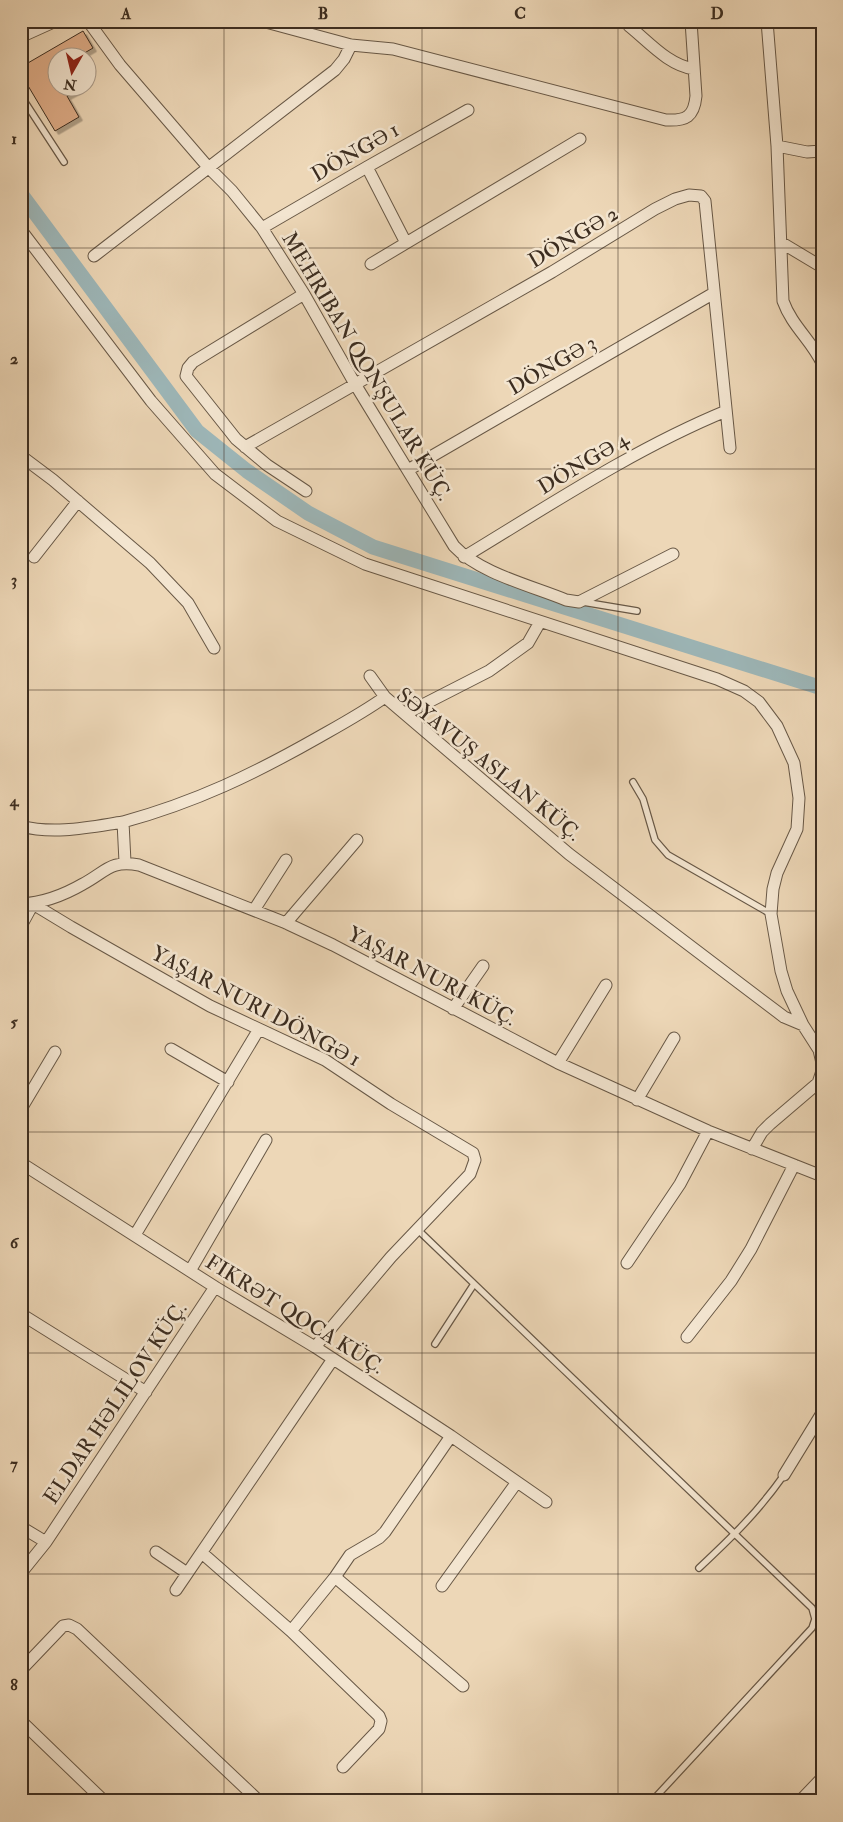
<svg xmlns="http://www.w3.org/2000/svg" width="843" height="1822" font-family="'IM FELL Double Pica',serif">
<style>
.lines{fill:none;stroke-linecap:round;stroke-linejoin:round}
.canal{stroke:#9db7b9;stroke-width:15}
.building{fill:#deac87;stroke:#3c2d20;filter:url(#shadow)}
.service-casing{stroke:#685846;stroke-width:8}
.minor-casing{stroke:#685846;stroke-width:13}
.tertiary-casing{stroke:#685846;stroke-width:16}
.service{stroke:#f3e5d0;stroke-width:5.5}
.minor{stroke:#f3e5d0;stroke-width:11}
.tertiary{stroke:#f3e5d0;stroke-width:14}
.grid{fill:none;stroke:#3c2d20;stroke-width:1;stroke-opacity:0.55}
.labels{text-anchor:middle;stroke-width:5;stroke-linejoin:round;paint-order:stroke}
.street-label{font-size:21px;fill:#3c2d20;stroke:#f3e5d0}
.neatline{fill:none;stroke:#3c2d20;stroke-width:2}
.grid-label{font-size:16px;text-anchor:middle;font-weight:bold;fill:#3c2d20}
</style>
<defs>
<filter id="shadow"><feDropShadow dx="3.5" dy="3.5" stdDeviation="0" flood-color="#0004"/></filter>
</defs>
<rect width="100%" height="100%" fill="#edd7b7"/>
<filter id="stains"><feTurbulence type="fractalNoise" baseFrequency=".004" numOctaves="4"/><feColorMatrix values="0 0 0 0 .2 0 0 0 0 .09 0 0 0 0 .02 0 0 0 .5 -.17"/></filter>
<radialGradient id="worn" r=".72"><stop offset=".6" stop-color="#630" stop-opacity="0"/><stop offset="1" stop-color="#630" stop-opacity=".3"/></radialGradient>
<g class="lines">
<path class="canal" d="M21 194 197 431 247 471 308 513 373 547 822 688"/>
</g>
<path class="building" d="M83 31 93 48 76 58H58V88H79L80 89 67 96 79 117 55 131 21 74V67Z"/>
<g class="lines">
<g class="service-casing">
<path id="service" d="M21 96 64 162
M583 602 637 611
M633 782 643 799 655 840 668 855 771 914
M417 1229 812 1608 815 1619 812 1628 652 1801
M435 1344 474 1284
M699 1568C732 1537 758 1512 784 1475"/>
</g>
<g class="minor-casing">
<path id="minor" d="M88 21 120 65 208 167 232 191 262 228 304 294 355 384 454 546C479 573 532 586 566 600L579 602 673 554
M262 21 351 45 393 49 666 120C686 121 694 117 696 96L691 21
M767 21 777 146 783 301C792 326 811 340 822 363
M629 26C649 42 668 65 694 69
M777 146 807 152 822 151
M367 167 406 243
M262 228 367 167 468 110
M21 230 151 401 215 474 277 521 365 564 717 679 744 691 759 702 777 726 794 763 799 798 797 829 777 873 773 889 771 914 781 971 787 991 803 1025
M782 243 822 267
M94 256 335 70 344 59 351 45
M371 264 580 139
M304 294 193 362 188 368 186 376 236 439 267 465 306 491
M245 447 552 272 655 209 675 199 689 195 701 196 705 201 730 448
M21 456 53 480 150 563 188 603 214 648
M408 470 714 293
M34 557 78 501
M464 557C550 505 634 449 726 411
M370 676 385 697
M405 714 489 671 528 643 540 622
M21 826C54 835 90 827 123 822
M125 862 123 822C196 802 254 774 319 737 342 724 364 712 385 697L569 854 784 1017 803 1025 819 1050 822 1063
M21 904C43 903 64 895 83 884 107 871 110 860 139 865L286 923 333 945 558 1063 708 1131 822 1176
M254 910 286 860
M286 923 357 840
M21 926 33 904 71 927 210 1006 325 1060 391 1104 473 1153 475 1160 470 1174 391 1257 315 1347
M453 1009 483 966
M171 1049 228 1082
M558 1063 606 985
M637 1100 674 1038
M21 1109 55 1052
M752 1149 762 1132 770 1124 818 1083 822 1071
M21 1163 215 1287 315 1347 451 1436 546 1502
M135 1235 259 1029
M627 1263 680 1184 708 1131
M190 1271 266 1140
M21 1314 146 1392
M687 1337 731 1281 751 1249 794 1165
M784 1475 822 1413
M21 1527 46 1542 215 1287
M156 1552 187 1573
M202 1553 291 1631 379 1716 381 1721 379 1729 343 1767
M21 1573 46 1542
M335 1577 463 1686
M442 1586 517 1482
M176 1590 333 1359
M291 1631 335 1577 350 1555 379 1538 385 1532 451 1436
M21 1670 63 1626 69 1625 77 1629 259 1801
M21 1721 104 1801
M800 1801 822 1778"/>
</g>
<g class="tertiary-casing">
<path id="tertiary" d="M21 35 52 21"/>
</g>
<use href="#service" class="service"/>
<use href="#minor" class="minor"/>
<use href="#tertiary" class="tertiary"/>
</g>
<path class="grid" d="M224 21V1801M422 21V1801M618 21V1801M21 248H822M21 469H822M21 690H822M21 911H822M21 1132H822M21 1353H822M21 1574H822"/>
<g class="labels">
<g class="street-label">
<text transform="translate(355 152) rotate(-30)" y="7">DÖNGƏ 1</text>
<text transform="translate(573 237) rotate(-31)" y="7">DÖNGƏ 2</text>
<text transform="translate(552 365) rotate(-30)" y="7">DÖNGƏ 3</text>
<text transform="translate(367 366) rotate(59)" y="7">MEHRIBAN QONŞULAR KÜÇ.</text>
<text transform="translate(583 463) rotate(-31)" y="7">DÖNGƏ 4</text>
<text transform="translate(489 764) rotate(39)" y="7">SƏYAVUŞ ASLAN KÜÇ.</text>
<text transform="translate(432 976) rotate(28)" y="7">YAŞAR NURI KÜÇ.</text>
<text transform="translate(256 1006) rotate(28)" y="7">YAŞAR NURI DÖNGƏ 1</text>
<text transform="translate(295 1314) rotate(32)" y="7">FIKRƏT QOCA KÜÇ.</text>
<text transform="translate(115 1403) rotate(-56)" y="7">ELDAR HƏLILOV KÜÇ.</text>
</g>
</g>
<rect width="843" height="1822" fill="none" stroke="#edd7b7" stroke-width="55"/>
<g transform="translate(72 72) rotate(188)"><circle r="24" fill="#f3e5d0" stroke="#aa9b8a"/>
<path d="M0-4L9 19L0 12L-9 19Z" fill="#8f2418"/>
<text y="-8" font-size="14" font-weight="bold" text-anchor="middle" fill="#3c2d20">N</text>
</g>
<rect x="28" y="28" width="788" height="1766" class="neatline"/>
<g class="grid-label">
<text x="126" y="19">A</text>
<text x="323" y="19">B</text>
<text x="520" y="19">C</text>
<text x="717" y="19">D</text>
<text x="14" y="144">1</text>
<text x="14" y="364">2</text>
<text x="14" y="585">3</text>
<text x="14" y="806">4</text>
<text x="14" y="1027">5</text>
<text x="14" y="1248">6</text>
<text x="14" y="1469">7</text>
<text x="14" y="1690">8</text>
</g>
<rect width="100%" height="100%" filter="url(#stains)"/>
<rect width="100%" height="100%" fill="url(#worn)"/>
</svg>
